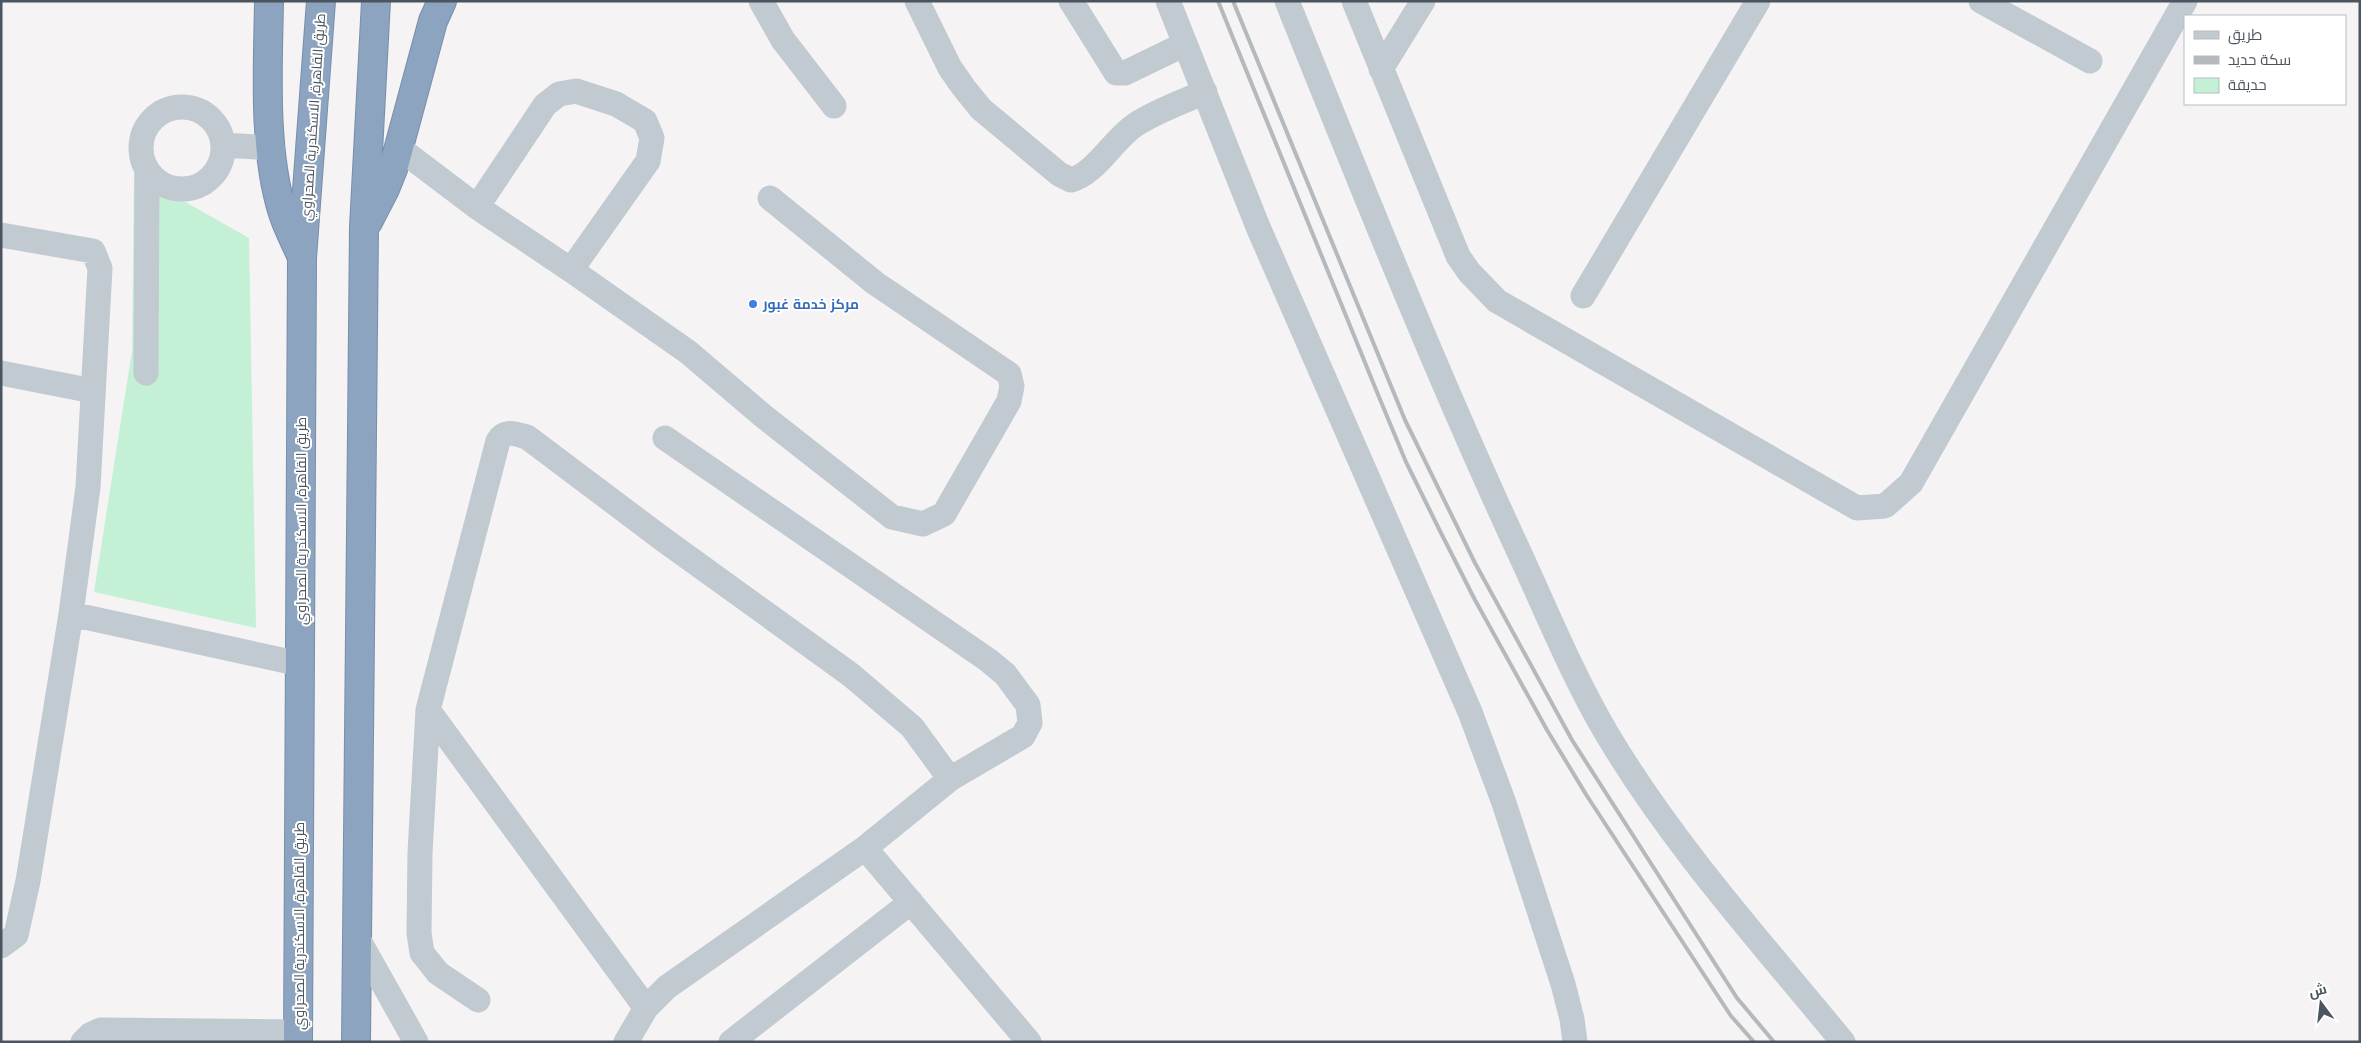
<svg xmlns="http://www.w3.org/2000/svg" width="2361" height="1043" font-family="'Nunito Sans',Cairo,sans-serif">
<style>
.green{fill:#c4f0d6}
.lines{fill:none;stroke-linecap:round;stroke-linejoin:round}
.highway-casing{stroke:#778fab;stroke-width:30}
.minor{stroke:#c1c9d1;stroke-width:25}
.highway{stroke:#8ca4bf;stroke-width:28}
.rail{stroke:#b5b8bd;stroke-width:4}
.shop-dot{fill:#3f7fe0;stroke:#fff;stroke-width:2}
.labels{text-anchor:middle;stroke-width:4;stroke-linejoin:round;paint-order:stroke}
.street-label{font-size:14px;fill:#4b5560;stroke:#fff}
.shop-label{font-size:14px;font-weight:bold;fill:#366cbe;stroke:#fff;text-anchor:start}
</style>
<rect width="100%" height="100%" fill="#f5f3f3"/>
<path class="green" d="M134 173 249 238 256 628 94 592 132 351Z"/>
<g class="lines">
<g class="highway-casing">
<path id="highway" d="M269 1C268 66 263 148 282 210 286 225 294 239 300 253
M368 222 385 189 393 169 433 21 442 1
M298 1042 302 258 321 1
M356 1042 364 227 376 1"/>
</g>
<path class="minor" d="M761 1 783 40 834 106
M917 1 950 68 964 88 981 109 1059 174 1071 180C1095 174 1113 140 1135 125 1156 111 1182 102 1205 92
M1071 1 1116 73H1125L1185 44
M1168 1 1258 227 1470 712 1504 803 1563 984 1572 1019 1575 1042
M1287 1C1360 182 1432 363 1514 541 1544 605 1571 673 1607 734 1673 845 1761 942 1843 1042
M1354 1 1458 256 1469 272 1497 301 1857 508 1885 506 1911 483 2185 1
M1981 1 2090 61
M1381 69 1423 1
M141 148a41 41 0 1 1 82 0a41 41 0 1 1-82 0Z
M224 145 272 148
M399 148 477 207 571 270 648 161 652 138 645 121 616 104 576 91 559 94 545 105 477 207
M1 235 93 251 100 268 88 487 71 614 300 664
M571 270 688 352 762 415 892 517 923 524 944 514 1009 401 1012 386 1009 374 875 283 770 198
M1583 296 1758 1
M1 373 93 391
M146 373 147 171
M665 438 988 660 1005 674 1028 705 1030 723 1023 736 950 779
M428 710 420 853 419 933 422 953 438 973 478 1000
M865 848 1029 1042
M357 937 416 1042
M1 946 16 935 28 881 71 614
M83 1042 90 1035 101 1030 298 1032
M626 1042 646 1008 667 987 865 848 950 779 912 727 851 675 664 540 527 437C516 434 505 429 498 441L428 710 646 1008
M731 1042 911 902"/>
<use href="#highway" class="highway"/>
<path class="rail" d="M1218 1 1379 397 1406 462 1439 529 1475 600 1547 730 1587 796 1731 1016 1754 1042
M1233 1 1405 420 1475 563 1572 740 1737 998 1774 1042"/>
</g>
<circle class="shop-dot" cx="753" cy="304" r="5"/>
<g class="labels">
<g class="street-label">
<text transform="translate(313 117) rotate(-86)" y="5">طريق القاهرة, الاسكندرية الصحراوي</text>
<text transform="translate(301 521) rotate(-90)" y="5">طريق القاهرة, الاسكندرية الصحراوي</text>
<text transform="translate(299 926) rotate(-90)" y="5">طريق القاهرة, الاسكندرية الصحراوي</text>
</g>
<g class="shop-label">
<text x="763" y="309">مركز خدمة غبور</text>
</g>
</g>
<rect width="2361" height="1043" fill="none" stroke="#4b5560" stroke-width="5"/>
<rect x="2184" y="15" width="162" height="90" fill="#ffffff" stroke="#b7bbbf"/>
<rect x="2194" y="31" width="25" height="8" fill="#c1c9d1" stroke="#b7bbbf"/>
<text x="2228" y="40" font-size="15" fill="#4b5560">طريق</text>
<rect x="2194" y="56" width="25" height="8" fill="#b5b8bd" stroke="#b7bbbf"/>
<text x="2228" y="65" font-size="15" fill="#4b5560">سكة حديد</text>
<rect x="2194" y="78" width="25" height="15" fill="#c4f0d6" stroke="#b7bbbf"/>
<text x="2228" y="90" font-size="15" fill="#4b5560">حديقة</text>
<g transform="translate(2321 1003) rotate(345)" stroke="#ffffff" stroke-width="4" paint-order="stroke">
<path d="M0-4L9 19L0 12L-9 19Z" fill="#4b5560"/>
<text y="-8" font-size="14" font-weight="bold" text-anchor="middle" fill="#4b5560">ش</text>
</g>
</svg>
